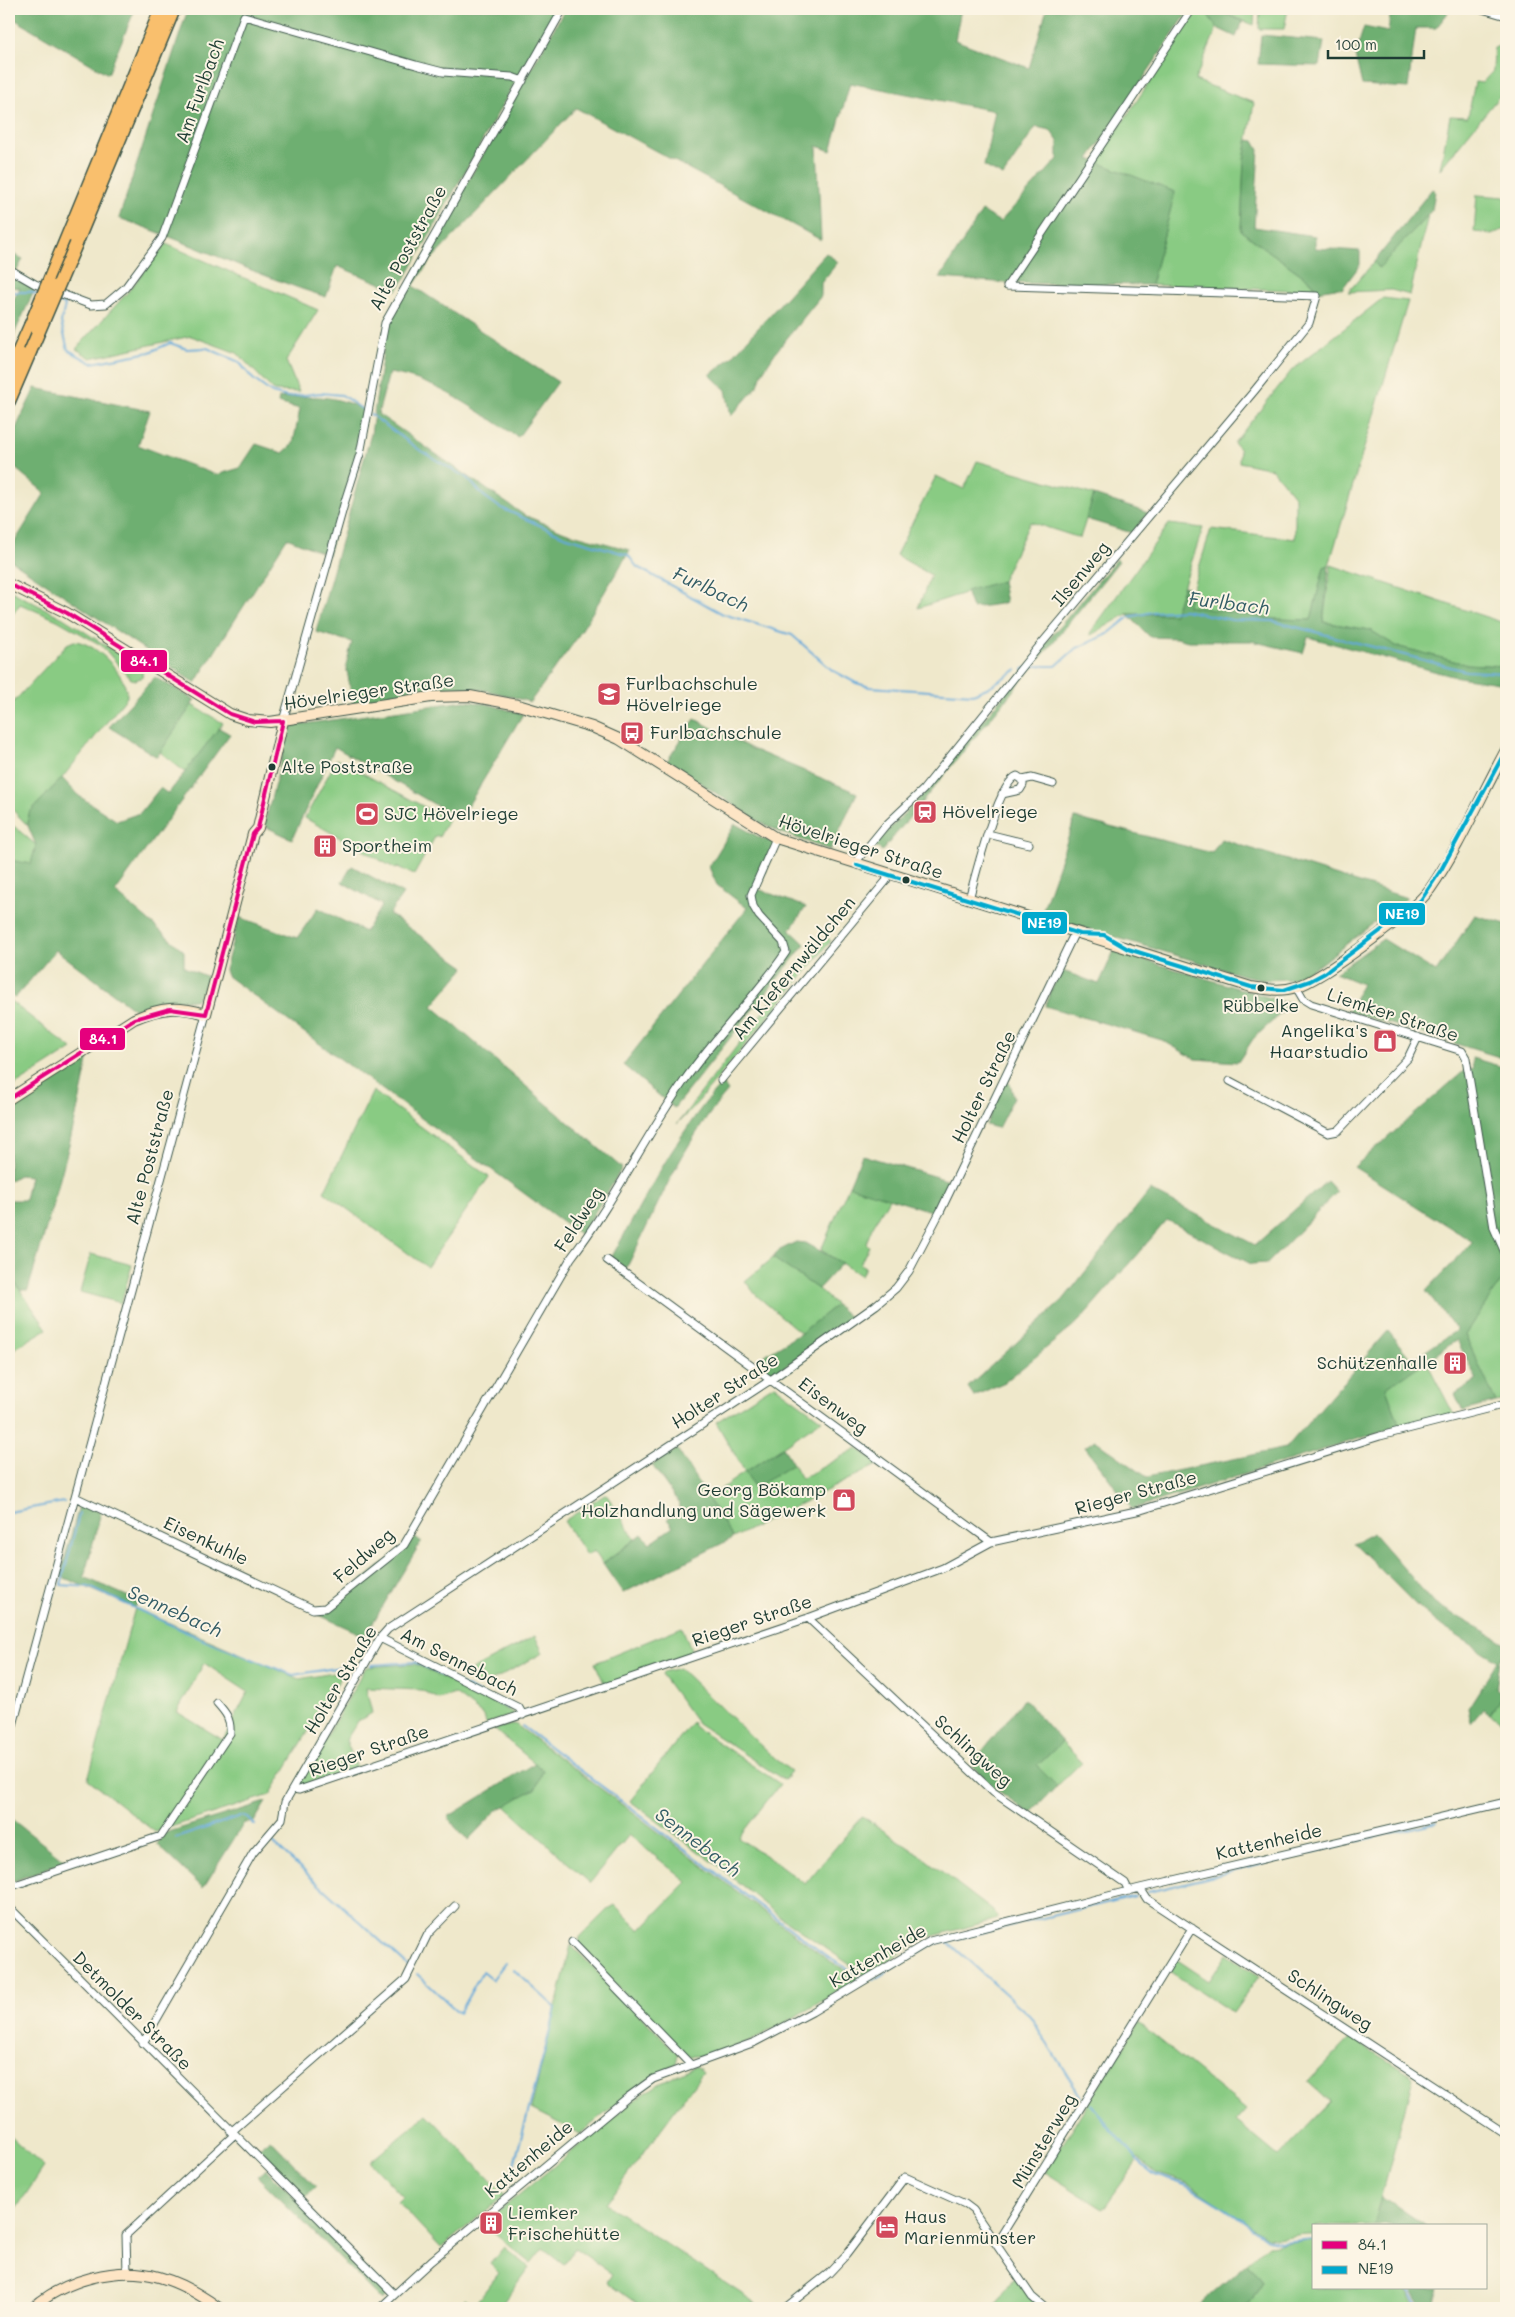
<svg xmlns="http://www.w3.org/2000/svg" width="1515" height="2317" font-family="Mali,sans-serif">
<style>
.green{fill:#89cb83;stroke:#54845c;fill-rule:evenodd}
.forest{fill:#6eaf71;stroke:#467652}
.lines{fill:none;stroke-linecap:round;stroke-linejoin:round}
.stream{stroke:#63a9d9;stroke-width:2}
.street-casing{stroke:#3e574b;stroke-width:9}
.secondary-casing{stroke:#3e574b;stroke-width:12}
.highway-casing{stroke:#3e574b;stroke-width:15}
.street{stroke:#fff;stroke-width:7}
.secondary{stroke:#fde5c5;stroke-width:10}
.highway{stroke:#f9bf6d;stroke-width:12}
.highway-bridge-casing{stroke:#3e574b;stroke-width:15;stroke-linecap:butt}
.highway-bridge{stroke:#f9bf6d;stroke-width:12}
.bus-1-casing{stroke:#fcf5e5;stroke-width:8}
.bus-2-casing{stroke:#fcf5e5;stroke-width:8}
.bus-1{stroke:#e5007d;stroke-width:4}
.bus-2{stroke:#00a9ce;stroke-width:4}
.bus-dot{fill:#1f3d34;stroke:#fcf5e5;stroke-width:2}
.labels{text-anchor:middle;stroke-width:4;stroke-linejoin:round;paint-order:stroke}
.bus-label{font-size:17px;fill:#1f3d34;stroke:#fcf5e5;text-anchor:start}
.street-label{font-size:18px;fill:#1f3d34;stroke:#fcf5e5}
.poi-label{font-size:18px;fill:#1f3d34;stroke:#fcf5e5;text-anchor:start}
.water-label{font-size:19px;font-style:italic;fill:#335d66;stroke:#fcf5e5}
.line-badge{stroke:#fcf5e5;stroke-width:2}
.badge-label{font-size:14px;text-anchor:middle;font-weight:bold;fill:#fff}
</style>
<rect width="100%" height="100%" fill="#fcf5e5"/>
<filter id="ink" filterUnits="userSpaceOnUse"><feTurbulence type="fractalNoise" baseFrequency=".02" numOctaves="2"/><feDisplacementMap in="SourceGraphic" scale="10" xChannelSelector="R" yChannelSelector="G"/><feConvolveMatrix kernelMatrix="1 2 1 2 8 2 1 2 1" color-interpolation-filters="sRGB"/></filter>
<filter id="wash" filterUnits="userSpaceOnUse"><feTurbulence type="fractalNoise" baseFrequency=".0096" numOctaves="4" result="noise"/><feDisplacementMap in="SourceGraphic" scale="20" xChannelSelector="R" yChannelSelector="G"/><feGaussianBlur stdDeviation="1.12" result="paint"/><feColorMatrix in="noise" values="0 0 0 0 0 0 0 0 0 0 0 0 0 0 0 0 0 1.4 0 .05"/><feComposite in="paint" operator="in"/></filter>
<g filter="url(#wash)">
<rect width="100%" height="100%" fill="#efe8cb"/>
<path class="green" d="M1198 9H1204L1217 28 1195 80 1254 103 1244 160 1241 231 1313 283 1316 291 1151 285 1175 192 1096 162Z
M1213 9H1255L1254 25Z
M1260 9H1288L1284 29H1259Z
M1506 43V88L1440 169 1450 116 1468 117 1475 82 1482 83 1493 71 1494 48Z
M1477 195 1506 197V229L1491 234 1474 232Z
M1428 215 1410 295 1391 290 1348 292 1374 262 1379 267Z
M166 244 318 310 286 361 299 392 274 391 237 353 191 336 91 358 76 349 127 293Z
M1383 298 1408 301 1329 565 1324 567 1311 620 1274 619 1187 606 1211 529 1295 539V497L1272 469 1239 462 1240 450 1234 443 1292 370Z
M977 461 1094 495 1080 538 1030 522 1002 581 918 608 931 575 896 555 936 476 964 489Z
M1169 524 1203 528 1174 614H1127L1091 635 1090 633Z
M1331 565 1504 623 1506 619V666L1465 664 1396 646 1370 630 1323 622Z
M9 590 63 618 143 669 142 677 136 680 131 679 101 645 57 620 20 604 9 620Z
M74 641C96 642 128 676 127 697L62 778 29 813 28 826 9 806V707L67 644Z
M192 705 223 723 185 772 160 752Z
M337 759 448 820 439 837 436 835 414 875 398 867 396 869 305 818Z
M9 822 36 845 31 864 9 860Z
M826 936 831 941 698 1102 677 1124 780 990Z
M9 1000 72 1049 9 1089Z
M373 1091 489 1177 427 1267 324 1192Z
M849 1186 890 1197 872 1228 866 1243 869 1246 860 1264 865 1267 861 1276 821 1250Z
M91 1254 132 1265 121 1303 80 1292Z
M773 1258 818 1289 836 1305 801 1333 756 1295 745 1281Z
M1506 1273V1400L1496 1402 1465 1335Z
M9 1274 47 1329 9 1352Z
M1426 1361 1454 1415 1400 1426 1386 1388Z
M774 1385 822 1420 745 1472 754 1487 793 1464 801 1479 857 1448 879 1464 733 1538 708 1498 745 1472 716 1422Z
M606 1494 635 1539 603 1564 594 1551 586 1555 564 1521Z
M135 1608 299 1679 345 1671 270 1795 155 1832 88 1779ZM204 1663 248 1692 223 1740 177 1712Z
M682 1627 693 1655 605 1685 595 1663Z
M535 1636 543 1653 482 1686 460 1676Z
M415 1664 516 1714 486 1724 484 1716 455 1694 439 1699 421 1690 366 1688 372 1713 358 1721 346 1740 357 1768 302 1786 300 1784 366 1667Z
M679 1668 776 1760 791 1771 784 1780 697 1723 662 1675 663 1672Z
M1506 1690V1724L1490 1713Z
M692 1722 695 1727 780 1784 738 1838 777 1863 805 1884 862 1816 924 1858 993 1911 998 1919 925 1938 865 1975 779 1916 717 1865 630 1801Z
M515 1724 828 1960 859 1978C821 2001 727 2065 684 2055L581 1950 579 1944 580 1937 608 1909 615 1905 640 1930 687 1882 629 1835 590 1883 504 1805 536 1788 543 1770 494 1729Z
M1062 1742 1082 1762 1057 1786 1037 1766Z
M571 1945 678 2054 676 2064 646 2080 580 2134 531 2109Z
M1227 1954 1259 1976 1233 2013 1169 1971 1176 1959 1209 1981Z
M1139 2023 1246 2110 1236 2121 1278 2156 1330 2102 1308 2082 1350 2038 1411 2075 1413 2078 1374 2226H1314V2234C1297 2233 1283 2240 1267 2237L1187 2183 1156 2173 1139 2159 1103 2209 1045 2172Z
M696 2066 703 2072 606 2204 763 2308H633L636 2303 607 2282 612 2274 575 2248 564 2264 543 2248 531 2263 491 2231 498 2224 492 2217 632 2102 659 2084Z
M9 2108 11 2110 9 2135 44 2167 12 2215 9 2213Z
M427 2114 505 2195 441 2248 398 2202 403 2197 370 2162Z
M1307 2240 1314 2241V2288H1405L1418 2308H1244L1250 2304 1262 2282 1247 2263 1268 2245Z
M504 2247 529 2267 501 2305 502 2308H455L465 2298 474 2305 499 2273 490 2264Z
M1014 2277 1039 2308H994Z"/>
<path class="forest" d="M9 9H135L108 74 9 16Z
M188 9H556L406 277 397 290 337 266 326 297C255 275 189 242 119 218Z
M565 9H961L955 40 1029 68 1047 9H1172L1180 13 1183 9H1190L1089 159 1175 192 1151 285 1010 283 940 278 982 211 1000 222 1058 159V141L1050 130 1036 127 1003 176 984 166 995 111 850 83 831 151 817 146 821 240 576 108 430 261 413 286 558 382 518 437C477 411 438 380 389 373L378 414 524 515 565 532 630 550 575 641 530 702C509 696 487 689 465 688 428 688 390 698 353 703L346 665 352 642 316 632 371 434 387 325Z
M1204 9H1212L1243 21 1236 37 1217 28Z
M1391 9H1451L1436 28H1416L1408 88 1362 85 1355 55 1364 27 1388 32Z
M1261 35 1324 41 1320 66 1258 64Z
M1248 140 1254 141 1259 150 1254 227 1315 236V248L1360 251V265L1342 289 1336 288 1316 291 1313 283 1241 231 1244 160Z
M1432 189 1435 191 1432 210 1379 268 1374 262Z
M9 252 23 259 13 278 35 289 9 345V308L20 288 9 287Z
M826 253 838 262 821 283V296L775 353 762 373 758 386 731 416 726 390 710 375 732 357Z
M35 388 150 411 138 445 216 475 240 468 256 444 283 453 293 444 300 409 278 403 279 398C314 396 334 394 366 411L362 435 328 555 287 538 195 683 9 559V551L45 493 9 463V443Z
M1094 495 1148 513 1132 533 1086 519Z
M1117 559 1119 561 1038 661 1033 658Z
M1329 565 1323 622 1370 630 1396 646 1465 664 1506 666V684L1452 676 1308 637 1303 653 1251 641H1188L1177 638 1150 637 1127 614H1174L1184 586 1193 589 1187 606 1274 619 1311 620 1324 567Z
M1002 581 1006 603 972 608 966 591Z
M1030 670 882 851 874 845 925 792 1023 671Z
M155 677 195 700 157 757 109 727Z
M465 701 487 704 523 714 460 819 335 747 292 839 264 826 290 726Z
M695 719 752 749 857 793 830 850 780 832 760 822 667 761Z
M219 728 230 734 115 892 184 951V967L208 977 202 993 195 1000H162L135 1010 56 950 15 998 9 993V860L31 864 36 845 28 826 29 813 62 778 79 796 117 821 140 813 160 788 168 794Z
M1075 818 1212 853 1221 839 1407 898 1319 965 1292 979 1268 980 1242 975 1041 915Z
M735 824 763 839 777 843 758 889 806 907 790 930 805 944 674 1108 623 1065 747 908 717 885 709 867Z
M352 866 403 894 389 914 465 967 432 1006 622 1168 581 1235 227 976 225 970 239 917 297 938 318 908 365 932 382 905 342 882Z
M1475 915 1506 924V1059L1348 1011 1362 984 1335 973 1383 939 1436 972Z
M1114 951 1291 1004 1253 1039 1238 1062 1195 1059 1162 1040 1045 1006 1060 970 1099 984Z
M89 1055C74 1135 51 1212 28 1290H20L9 1274V1200H25L30 1176 19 1175 9 1181V1106Z
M1472 1058 1506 1068V1273L1465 1335 1496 1402 1463 1411 1455 1394 1477 1380 1457 1340 1386 1388 1400 1426 1132 1509 1085 1447 1095 1440 1147 1477 1286 1448 1388 1331 1412 1360 1457 1330 1426 1291 1473 1242 1354 1167 1465 1070 1473 1069Z
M1005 1081 1010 1084 1014 1097 998 1128 986 1125Z
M722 1083 728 1091C682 1143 657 1208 626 1269L611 1258C645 1199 676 1134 722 1083Z
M862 1155 950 1181 937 1213 849 1186Z
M1327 1181 1337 1192 1268 1263 1251 1264 1167 1220 1079 1321 1005 1382 974 1396 968 1387 1063 1300 1150 1190 1255 1245Z
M796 1242 806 1243 842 1263 818 1289 773 1258 778 1251Z
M836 1305 852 1319 773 1375 755 1361 801 1333Z
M783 1447 793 1464 755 1488 745 1472Z
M677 1449 733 1538 623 1593 603 1564 642 1534 650 1543 673 1527 667 1519 679 1511V1503L652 1465Z
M80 1503 101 1512 84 1577 138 1601 135 1608 60 1576Z
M1373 1533 1434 1603 1506 1644V1650L1500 1661 1496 1689 1503 1695 1490 1713 1483 1709 1471 1723 1468 1708 1498 1661 1443 1627 1420 1609 1354 1543Z
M415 1538 421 1542 365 1636 319 1615Z
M1024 1699 1062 1742 1037 1766 1057 1786 1030 1814 996 1789 971 1765Z
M535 1763 543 1770 536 1788 496 1811 468 1840 456 1828 448 1817Z
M266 1802 254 1822 244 1823 203 1888 157 1844 165 1833Z
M9 1817 65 1861 9 1883Z
M270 2139 316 2187 303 2199 255 2151Z
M266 2169 390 2293 382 2301 257 2176Z
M1382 2196 1426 2226H1374Z
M1247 2263 1262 2282 1250 2304 1244 2308H1195Z
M1410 2288H1438L1432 2308H1424Z"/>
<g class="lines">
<path class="stream" d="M9 292H31L38 295
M57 302 65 305 61 322 68 350 92 363 150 352 170 343 187 349 207 348 239 362 253 379 272 393 288 397 320 393 342 395 366 412
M370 414 421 451 467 478 484 496 499 507 564 536 628 555 637 567 723 614 792 635 832 670 856 683 870 687 973 694 989 687 1016 670
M1023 669 1034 666H1056L1075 649 1108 634 1129 617 1153 612 1184 610 1232 620 1273 621 1466 671 1506 673
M9 1512 64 1502
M79 1514 61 1585 89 1587 206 1641 293 1675 347 1666
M371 1665 415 1662 509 1708
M522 1726 829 1958 861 1976
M176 1838 241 1816 248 1818 255 1825
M272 1842 408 1966
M1148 1892 1437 1822
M947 1941 1135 1896
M417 1974 459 2013 482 1972 492 1980 505 1963
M873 1980 933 1944 947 1941 1030 2016 1081 2097
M1091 2104 1139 2162 1155 2175 1186 2185 1226 2209 1267 2239 1281 2242 1314 2239
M508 2187 556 2008 514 1970
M1407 2288 1421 2308"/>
</g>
</g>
<g filter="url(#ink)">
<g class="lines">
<g class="street-casing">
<path id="street" d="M1482 9 1506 16
M9 269 35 284 91 305 106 304 125 288 162 238 244 16 416 65 443 72 512 77 523 81
M1007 286 1192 9
M283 721 345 501 360 454 385 323 563 9
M1023 780 1032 778 1053 784
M988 834 1029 844
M857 865 858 859 885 826 923 790 1037 649 1255 390 1309 323 1317 296 1007 286
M969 899C975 878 998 782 1017 776L1023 780V785L1020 790 1002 794
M1296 987 1303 999 1311 1004 1462 1051 1466 1058 1494 1228 1506 1255
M721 1080 886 881 888 875
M1230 1081 1328 1133 1338 1131 1408 1058 1418 1037
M607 1260 991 1542
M75 1497 313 1609 325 1608 404 1545 571 1258C614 1202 644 1138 684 1081 715 1036 756 997 786 952L783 942 759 916 753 906 751 895 776 838
M808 1618 993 1792 1125 1883 1129 1891
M380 1638 519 1708 523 1715
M9 1740 206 1014
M293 1789 299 1790 808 1618 943 1568 991 1542 1141 1510 1380 1436 1506 1404
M9 1887 161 1836 230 1733C231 1719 226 1713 217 1703
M1140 1888 1147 1899 1506 2134
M9 1907 394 2294
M572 1942 690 2064
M143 2043 253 1853 282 1819 285 1802 380 1638 388 1629 772 1379 876 1305 896 1288 909 1271 940 1212 1075 932
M231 2132 406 1979 428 1934 455 1906
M996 2244 1192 1928
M127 2273 126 2235 234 2135
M380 2308 431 2261 628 2097 653 2079 755 2042 812 2012 930 1941 1140 1888 1506 1802
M785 2308 829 2273 846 2255 905 2177 965 2204 973 2210 1032 2297 1045 2308"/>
</g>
<g class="secondary-casing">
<path id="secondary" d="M9 584 67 613 230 714 248 720 270 722 431 697 470 696 518 705 592 727 619 739 776 838 1251 987C1266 989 1281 992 1296 987 1322 979 1414 911 1430 889 1458 849 1482 794 1506 750
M9 1099 134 1019C162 1007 177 1006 206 1014L253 834 258 828 283 721
M33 2308C64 2280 118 2265 159 2277 181 2283 201 2295 219 2308"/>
</g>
<g class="highway-casing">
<path id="highway" d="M76 244 174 9
M48 283 161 9
M9 373 30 326
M9 401 30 352"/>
</g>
<use href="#street" class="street"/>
<use href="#secondary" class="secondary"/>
<use href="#highway" class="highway"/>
<g class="highway-bridge-casing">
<path id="highway-bridge" d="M30 326 48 283
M30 352 76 244"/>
</g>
<use href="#highway-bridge" class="highway-bridge"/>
<g class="bus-1-casing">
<path id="bus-1" d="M9 584 67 613 230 714 255 722 283 721
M206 1014 253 834 258 828 283 721
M9 1099 134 1019 170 1009 206 1014"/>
</g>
<g class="bus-2-casing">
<path id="bus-2" d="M857 865 1080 934 1104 935 1128 949 1251 987 1284 990 1310 981 1325 973 1421 900 1441 870 1506 750"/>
</g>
<use href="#bus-1" class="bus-1"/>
<use href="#bus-2" class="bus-2"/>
</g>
</g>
<defs>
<g id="school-square" transform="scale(1.25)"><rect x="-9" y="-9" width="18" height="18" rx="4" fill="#d1495b" stroke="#fcf5e5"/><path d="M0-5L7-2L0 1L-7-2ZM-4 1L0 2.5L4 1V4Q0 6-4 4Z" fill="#fff"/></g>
<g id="bus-square" transform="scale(1.25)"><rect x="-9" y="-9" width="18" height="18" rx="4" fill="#d1495b" stroke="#fcf5e5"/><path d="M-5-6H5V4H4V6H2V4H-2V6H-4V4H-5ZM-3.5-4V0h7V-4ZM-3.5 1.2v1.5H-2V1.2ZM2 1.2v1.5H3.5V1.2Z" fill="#fff"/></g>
<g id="station-square" transform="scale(1.25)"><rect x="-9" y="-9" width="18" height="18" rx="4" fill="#d1495b" stroke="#fcf5e5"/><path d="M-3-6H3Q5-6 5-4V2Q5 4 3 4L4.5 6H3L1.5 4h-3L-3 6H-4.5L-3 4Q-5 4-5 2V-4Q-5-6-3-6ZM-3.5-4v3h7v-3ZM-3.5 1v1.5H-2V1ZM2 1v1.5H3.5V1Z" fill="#fff"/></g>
<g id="stadium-square" transform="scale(1.25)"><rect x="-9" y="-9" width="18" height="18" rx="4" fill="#d1495b" stroke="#fcf5e5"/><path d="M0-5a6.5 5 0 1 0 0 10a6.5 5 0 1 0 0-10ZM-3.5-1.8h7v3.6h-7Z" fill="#fff"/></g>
<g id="building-square" transform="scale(1.25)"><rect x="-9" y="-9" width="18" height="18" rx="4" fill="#d1495b" stroke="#fcf5e5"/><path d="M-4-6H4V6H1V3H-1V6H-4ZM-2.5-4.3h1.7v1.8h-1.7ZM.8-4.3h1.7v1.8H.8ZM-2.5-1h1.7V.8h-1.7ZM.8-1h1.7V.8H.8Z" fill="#fff"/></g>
<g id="shop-square" transform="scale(1.25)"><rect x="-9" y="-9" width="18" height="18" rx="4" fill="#d1495b" stroke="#fcf5e5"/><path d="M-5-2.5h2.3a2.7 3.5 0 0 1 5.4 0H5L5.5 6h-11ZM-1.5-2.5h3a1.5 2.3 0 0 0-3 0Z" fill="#fff"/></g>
<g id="hotel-square" transform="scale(1.25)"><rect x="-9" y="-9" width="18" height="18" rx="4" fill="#d1495b" stroke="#fcf5e5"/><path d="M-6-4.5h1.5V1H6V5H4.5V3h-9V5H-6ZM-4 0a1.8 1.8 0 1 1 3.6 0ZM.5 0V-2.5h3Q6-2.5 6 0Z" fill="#fff"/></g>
</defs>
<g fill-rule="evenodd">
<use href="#school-square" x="609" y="694"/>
<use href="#bus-square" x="632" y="733"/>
<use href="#station-square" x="925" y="812"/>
<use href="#stadium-square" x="367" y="814"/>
<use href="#building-square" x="325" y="846"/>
<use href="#shop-square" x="1385" y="1041"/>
<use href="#building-square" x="1455" y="1363"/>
<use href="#shop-square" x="844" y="1500"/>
<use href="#building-square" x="491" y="2223"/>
<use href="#hotel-square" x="887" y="2227"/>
</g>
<g class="bus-dot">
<circle cx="272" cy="767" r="4.5"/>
<circle cx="906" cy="880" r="4.5"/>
<circle cx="1261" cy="988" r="4.5"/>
</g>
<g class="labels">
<g class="bus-label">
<text x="281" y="773">Alte Poststraße</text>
<text x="1261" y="1012" text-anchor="middle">Rübbelke</text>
</g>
<g class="street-label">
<text transform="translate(200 91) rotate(-70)" y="6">Am Furlbach</text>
<text transform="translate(408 248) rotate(-61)" y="6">Alte Poststraße</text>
<text transform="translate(1081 574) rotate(-50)" y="6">Ilsenweg</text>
<text transform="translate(369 692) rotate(-8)" y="6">Hövelrieger Straße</text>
<text transform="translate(861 847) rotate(18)" y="6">Hövelrieger Straße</text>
<text transform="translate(794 968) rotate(-50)" y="6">Am Kiefernwäldchen</text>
<text transform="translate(1393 1015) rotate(18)" y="6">Liemker Straße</text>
<text transform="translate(984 1087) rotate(-64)" y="6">Holter Straße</text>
<text transform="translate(150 1157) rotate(-75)" y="6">Alte Poststraße</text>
<text transform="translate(579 1220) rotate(-57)" y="6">Feldweg</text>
<text transform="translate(725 1391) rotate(-33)" y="6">Holter Straße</text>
<text transform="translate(833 1406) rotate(37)" y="6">Eisenweg</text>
<text transform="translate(1136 1493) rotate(-15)" y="6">Rieger Straße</text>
<text transform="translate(206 1541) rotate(25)" y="6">Eisenkuhle</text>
<text transform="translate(364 1556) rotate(-41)" y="6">Feldweg</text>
<text transform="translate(752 1621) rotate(-19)" y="6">Rieger Straße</text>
<text transform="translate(459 1662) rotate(27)" y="6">Am Sennebach</text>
<text transform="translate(341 1680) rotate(-59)" y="6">Holter Straße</text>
<text transform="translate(369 1751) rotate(-19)" y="6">Rieger Straße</text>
<text transform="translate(973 1751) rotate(42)" y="6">Schlingweg</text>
<text transform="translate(1269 1842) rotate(-13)" y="6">Kattenheide</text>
<text transform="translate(878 1956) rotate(-30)" y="6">Kattenheide</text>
<text transform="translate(1330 2000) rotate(33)" y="6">Schlingweg</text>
<text transform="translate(132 2011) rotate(45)" y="6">Detmolder Straße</text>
<text transform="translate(1044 2141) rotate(-59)" y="6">Münsterweg</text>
<text transform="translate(529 2159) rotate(-40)" y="6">Kattenheide</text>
</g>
<g class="poi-label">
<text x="626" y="690">Furlbachschule<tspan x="626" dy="21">Hövelriege</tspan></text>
<text x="650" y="739">Furlbachschule</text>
<text x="942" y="818">Hövelriege</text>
<text x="384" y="820">SJC Hövelriege</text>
<text x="342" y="852">Sportheim</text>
<text x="1368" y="1037" text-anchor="end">Angelika's<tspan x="1368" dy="21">Haarstudio</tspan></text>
<text x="1438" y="1369" text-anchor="end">Schützenhalle</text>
<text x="826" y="1496" text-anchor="end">Georg Bökamp<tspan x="826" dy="21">Holzhandlung und Sägewerk</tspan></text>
<text x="508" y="2219">Liemker<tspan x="508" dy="21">Frischehütte</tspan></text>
<text x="904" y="2223">Haus<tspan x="904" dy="21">Marienmünster</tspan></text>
</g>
<g class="water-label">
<text transform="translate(711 589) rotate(25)" y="7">Furlbach</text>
<text transform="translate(1229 603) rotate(7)" y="7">Furlbach</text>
<text transform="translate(175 1611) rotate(24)" y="7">Sennebach</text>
<text transform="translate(698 1842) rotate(37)" y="7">Sennebach</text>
</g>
</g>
<g class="line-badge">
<rect x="120" y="649" width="48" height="24" rx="5" fill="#e5007d"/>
<rect x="1378" y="902" width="48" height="24" rx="5" fill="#00a9ce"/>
<rect x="1021" y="911" width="47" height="24" rx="5" fill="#00a9ce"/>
<rect x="79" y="1027" width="47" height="24" rx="5" fill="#e5007d"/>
</g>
<g class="badge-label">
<text x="144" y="666">84.1</text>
<text x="1402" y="919">NE19</text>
<text x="1044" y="928">NE19</text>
<text x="103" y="1044">84.1</text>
</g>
<rect width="1515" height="2317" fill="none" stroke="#fcf5e5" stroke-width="30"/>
<rect x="1312" y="2224" width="175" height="65" fill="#fcf5e5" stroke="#a4ab9e"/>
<rect x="1322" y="2241" width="25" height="8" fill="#e5007d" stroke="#a4ab9e"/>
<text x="1358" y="2250" font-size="15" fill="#1f3d34">84.1</text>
<rect x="1322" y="2266" width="25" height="8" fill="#00a9ce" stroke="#a4ab9e"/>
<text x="1358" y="2274" font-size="15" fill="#1f3d34">NE19</text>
<path d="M1328 50v8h96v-8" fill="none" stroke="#1f3d34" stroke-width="2.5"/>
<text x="1335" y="50" font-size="15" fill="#1f3d34" stroke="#fcf5e5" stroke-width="4" paint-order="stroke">100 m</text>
</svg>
